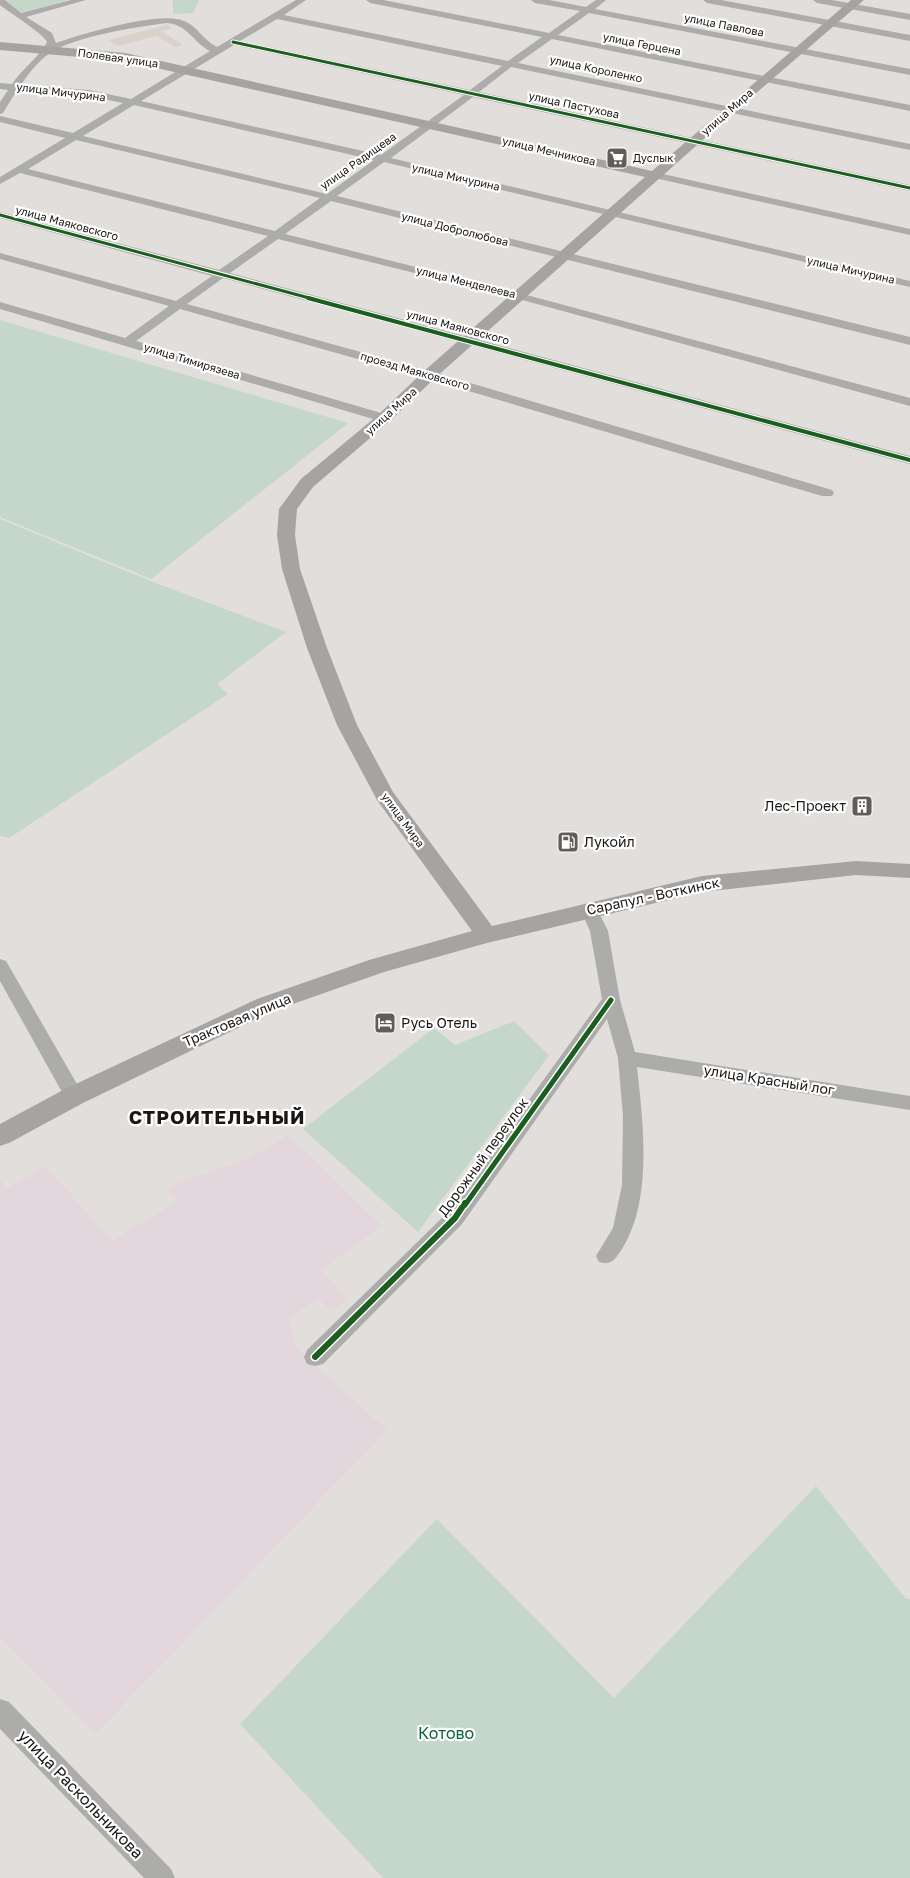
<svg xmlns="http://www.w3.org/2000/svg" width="910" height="1878" font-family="'Golos Text',sans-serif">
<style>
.industrial{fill:#e3d6dd}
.built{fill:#d9d2ca}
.green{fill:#c4d7c9}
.building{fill:#cec5bc;stroke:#b4b1af}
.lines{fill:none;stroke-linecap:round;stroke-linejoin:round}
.minor{fill:#acacab;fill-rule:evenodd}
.major{fill:#a6a4a3;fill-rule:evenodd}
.cycleway-far3-casing{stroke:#fff;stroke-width:5}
.cycleway-far2-casing{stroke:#fff;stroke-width:6}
.cycleway-far1-casing{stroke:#fff;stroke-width:8}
.cycleway-casing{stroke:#fff;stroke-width:9}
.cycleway-far3{stroke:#1b5e20;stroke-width:3}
.cycleway-far2{stroke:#1b5e20;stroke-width:4}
.cycleway-far1{stroke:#1b5e20;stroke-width:5}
.cycleway{stroke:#1b5e20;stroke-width:6}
.labels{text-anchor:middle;stroke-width:4.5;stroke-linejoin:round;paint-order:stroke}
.far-street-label{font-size:11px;fill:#1a1816;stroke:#fff}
.far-poi-label{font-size:11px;fill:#1a1816;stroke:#fff;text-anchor:start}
.poi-label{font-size:14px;fill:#1a1816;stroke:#fff;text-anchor:start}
.street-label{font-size:14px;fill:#1a1816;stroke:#fff}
.near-park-label{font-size:16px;fill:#0a613d;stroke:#fff}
.near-street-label{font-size:16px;fill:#1a1816;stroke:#fff}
.district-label{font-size:19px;font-weight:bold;letter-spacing:1px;fill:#1a1816;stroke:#fff}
</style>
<rect width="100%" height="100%" fill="#e2dedb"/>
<path class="industrial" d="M288 1135 382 1226 321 1270 348 1299 331 1311 319 1299 288 1318 296 1348 387 1430 95 1734 0 1637V1178L6 1189 46 1167 112 1241 178 1201 167 1189 180 1182 248 1159Z"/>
<path class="built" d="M167 25 172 28 161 31 183 45 175 47 157 36 118 46 108 40Z"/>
<path class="green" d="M6 0H69L19 13Z
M173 0H199L193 13 173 14Z
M0 320 348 423 151 579 0 517Z
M0 519 153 582 286 632 217 684 228 694 9 838 0 836Z
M514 1021 549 1055 418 1232 303 1129 434 1028 455 1045Z
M816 1486 906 1599H910V1878H383L240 1724 437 1519 614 1698Z"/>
<path class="building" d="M856 798 871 801 868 813 853 810Z"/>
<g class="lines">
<path class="minor" d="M0 0H5L21 13 71 0H86L26 17 52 33 56 43C81 34 161 10 184 21 197 26 204 41 217 47L296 0H306L284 15 508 61 542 37 370 3 366 0H383L549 33 580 11 535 3 531 0H549L586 7 596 0H606L595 9 910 69V75L589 13 558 35 910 105V111L552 39 518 63 910 144V150L511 67 479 92 910 185V191L473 97 391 158 910 281V287L384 162 337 196 910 337V345L331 201 285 234 523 294 910 398V406L515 298 278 239 230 273 910 456V464L223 278 187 304 433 372 832 490 834 493 832 496H822L425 378 180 309 136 341 388 415 390 418 388 421H380L0 309V302L125 338 169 306 0 259V253L176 301 212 276 0 218V212L219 270 268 236 20 173 0 184V177L65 138 0 122V116L73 133 123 103 89 96 17 90 3 113 0 114V102L8 90 0 89V83L12 84C22 69 39 57 47 42 44 34 10 13 0 5ZM277 19 502 66 470 90 240 41ZM167 23C187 24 194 43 210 51L131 99 89 90 21 85C29 73 38 61 50 53 76 36 136 27 167 23ZM234 45 464 95 381 155 141 101ZM134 105 374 160 327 194 83 136ZM76 140 320 198 275 231 28 169Z
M703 0H721L910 35V41L707 3Z
M813 0H832L910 14V20L817 3Z
M654 172 910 229V235L650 177 649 175 650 173Z
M589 903 595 905 608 931 620 1000 635 1052 910 1096V1110L637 1067C643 1122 653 1200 622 1249 615 1259 612 1266 599 1262L596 1256 613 1228 622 1185 623 1116 618 1058 607 1019 462 1224 323 1364 315 1366 307 1364 304 1357 307 1350 448 1212 602 999 590 931 580 909 583 905Z
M0 959 6 961 81 1091 83 1096 81 1101 74 1103 67 1101 0 981Z
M0 1699 9 1702 171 1869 175 1878H144L0 1729Z"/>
<path class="major" d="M851 0H864L733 113 435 378 390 421 313 487 297 509 295 535 300 569 327 648 357 725 393 792 492 926 702 876 856 861 910 864V878L856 875 702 892 487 943 384 972 273 1011 83 1103 9 1143 0 1146V1124L65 1089 257 999 369 960 472 931 377 800 337 725 307 648 282 569 277 535 279 509 301 479 378 415 423 372 645 177 125 61 0 50V42L125 53 652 171Z"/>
<g class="cycleway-far3-casing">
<path id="cycleway-far3" d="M233 42 910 188
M0 215 313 299"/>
</g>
<g class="cycleway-far2-casing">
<path id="cycleway-far2" d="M308 298 910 460"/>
</g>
<g class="cycleway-far1-casing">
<path id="cycleway-far1" d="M465 1205 611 1000"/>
</g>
<g class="cycleway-casing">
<path id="cycleway" d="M315 1357 455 1218 465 1203"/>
</g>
<use href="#cycleway-far3" class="cycleway-far3"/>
<use href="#cycleway-far2" class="cycleway-far2"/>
<use href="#cycleway-far1" class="cycleway-far1"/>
<use href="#cycleway" class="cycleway"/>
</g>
<defs>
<g id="supermarket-square" transform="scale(1.125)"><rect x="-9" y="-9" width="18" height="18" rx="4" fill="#605d5b" stroke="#fff"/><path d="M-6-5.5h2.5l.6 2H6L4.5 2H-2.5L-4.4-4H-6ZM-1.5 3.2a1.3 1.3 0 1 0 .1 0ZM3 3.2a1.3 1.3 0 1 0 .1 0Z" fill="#fff"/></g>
<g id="building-square" transform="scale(1.125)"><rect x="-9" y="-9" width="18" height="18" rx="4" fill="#605d5b" stroke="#fff"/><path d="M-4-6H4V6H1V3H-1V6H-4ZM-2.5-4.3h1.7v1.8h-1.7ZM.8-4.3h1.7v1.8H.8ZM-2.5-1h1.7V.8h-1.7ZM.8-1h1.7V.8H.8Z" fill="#fff"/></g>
<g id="fuel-square" transform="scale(1.125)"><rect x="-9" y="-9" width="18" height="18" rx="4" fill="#605d5b" stroke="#fff"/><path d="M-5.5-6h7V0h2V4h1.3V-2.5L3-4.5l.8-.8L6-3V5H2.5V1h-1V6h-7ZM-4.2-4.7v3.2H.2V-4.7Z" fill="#fff"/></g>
<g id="hotel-square" transform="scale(1.125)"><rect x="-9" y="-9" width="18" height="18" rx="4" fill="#605d5b" stroke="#fff"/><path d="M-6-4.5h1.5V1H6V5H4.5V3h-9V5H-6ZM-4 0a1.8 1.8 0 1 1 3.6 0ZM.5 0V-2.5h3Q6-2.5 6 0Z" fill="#fff"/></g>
</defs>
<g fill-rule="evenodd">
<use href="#supermarket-square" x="617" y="158"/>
<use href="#building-square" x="862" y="806"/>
<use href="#fuel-square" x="568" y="842"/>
<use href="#hotel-square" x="385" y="1023"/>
</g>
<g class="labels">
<g class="far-street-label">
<text transform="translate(724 25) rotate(11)" y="4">улица Павлова</text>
<text transform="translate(642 44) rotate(11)" y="4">улица Герцена</text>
<text transform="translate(118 58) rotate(8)" y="4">Полевая улица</text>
<text transform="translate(596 69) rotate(12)" y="4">улица Короленко</text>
<text transform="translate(61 92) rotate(7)" y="4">улица Мичурина</text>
<text transform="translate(574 105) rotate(12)" y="4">улица Пастухова</text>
<text transform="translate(727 112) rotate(-41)" y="4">улица Мира</text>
<text transform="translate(549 151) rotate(13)" y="4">улица Мечникова</text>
<text transform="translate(358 161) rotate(-35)" y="4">улица Радищева</text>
<text transform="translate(456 177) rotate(13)" y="4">улица Мичурина</text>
<text transform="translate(67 223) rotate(15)" y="4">улица Маяковского</text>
<text transform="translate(455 229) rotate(14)" y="4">улица Добролюбова</text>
<text transform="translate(851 270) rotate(13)" y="4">улица Мичурина</text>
<text transform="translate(466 282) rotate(14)" y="4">улица Менделеева</text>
<text transform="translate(458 327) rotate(15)" y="4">улица Маяковского</text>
<text transform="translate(192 361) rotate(17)" y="4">улица Тимирязева</text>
<text transform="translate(415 371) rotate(16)" y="4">проезд Маяковского</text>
<text transform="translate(391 411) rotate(-42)" y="4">улица Мира</text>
<text transform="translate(403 820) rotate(54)" y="4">улица Мира</text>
</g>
<g class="far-poi-label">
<text x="633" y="162">Дуслык</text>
</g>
<g class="poi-label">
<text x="846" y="811" text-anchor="end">Лес-Проект</text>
<text x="584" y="847">Лукойл</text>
<text x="401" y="1028">Русь Отель</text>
</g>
<g class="street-label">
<text transform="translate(653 896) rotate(-12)" y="5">Сарапул - Воткинск</text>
<text transform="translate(237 1020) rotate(-23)" y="5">Трактовая улица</text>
<text transform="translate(769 1080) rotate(9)" y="5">улица Красный лог</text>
<text transform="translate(483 1157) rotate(-54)" y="5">Дорожный переулок</text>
</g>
<g class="near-park-label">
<text x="446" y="1739">Котово</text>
</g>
<g class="near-street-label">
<text transform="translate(81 1794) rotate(46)" y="6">улица Раскольникова</text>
</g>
<g class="district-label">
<text x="217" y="1124">СТРОИТЕЛЬНЫЙ</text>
</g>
</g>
</svg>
